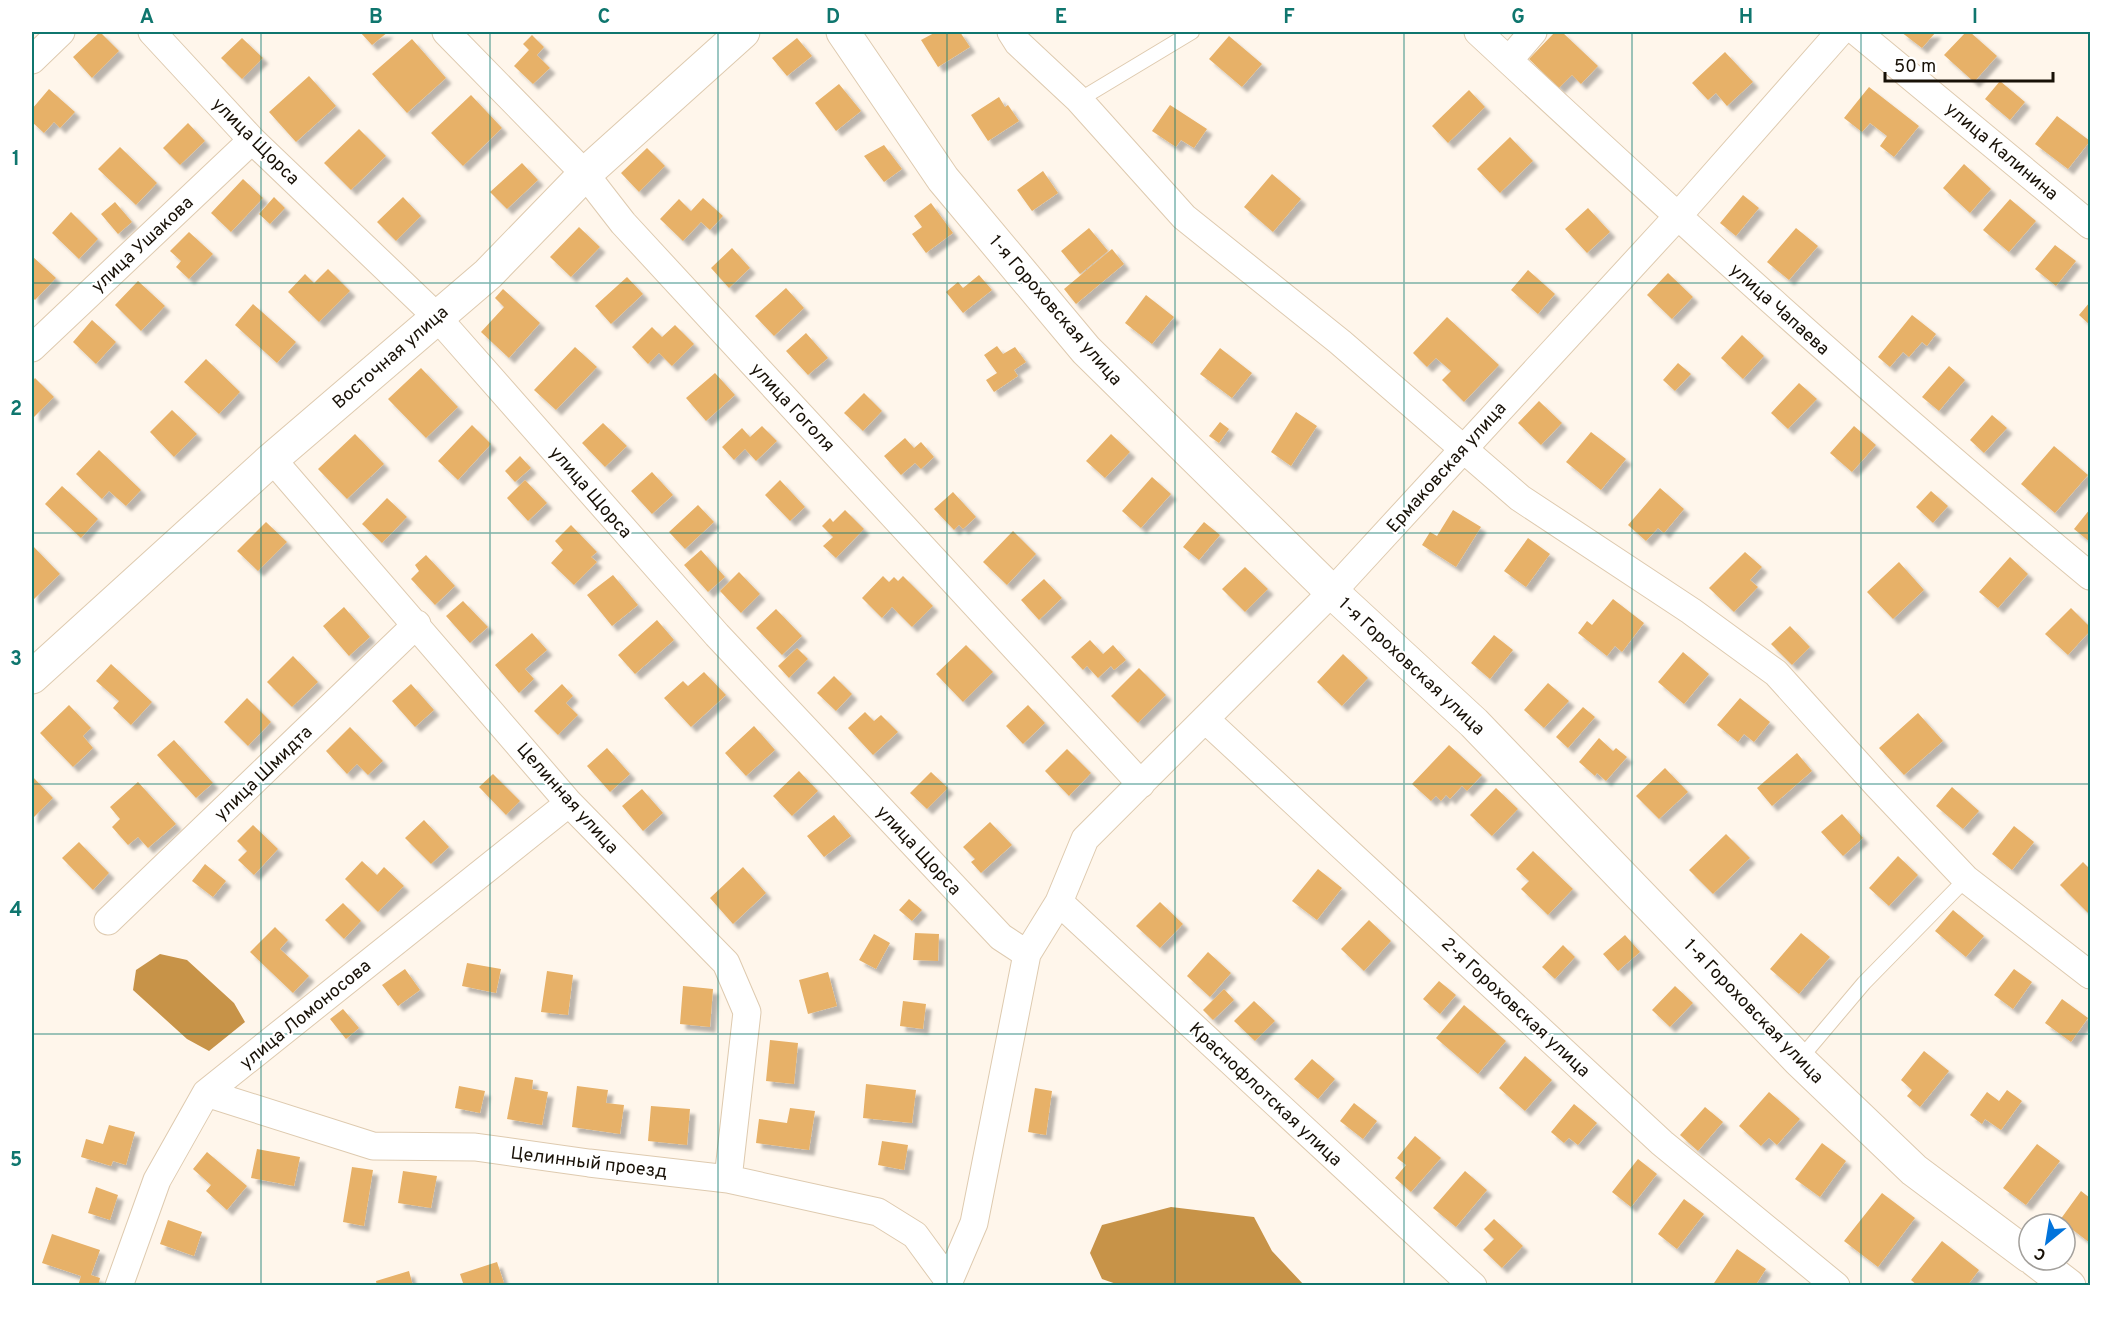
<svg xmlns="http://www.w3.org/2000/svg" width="2122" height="1317" font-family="Overpass,sans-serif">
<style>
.water{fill:#c79348}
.building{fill:#e7b167;filter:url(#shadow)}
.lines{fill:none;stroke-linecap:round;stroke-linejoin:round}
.service-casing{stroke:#decaaf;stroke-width:16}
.minor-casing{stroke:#decaaf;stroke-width:29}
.tertiary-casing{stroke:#decaaf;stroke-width:35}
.service{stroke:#fff;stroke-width:14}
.minor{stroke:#fff;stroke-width:27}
.tertiary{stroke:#fff;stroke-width:33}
.grid{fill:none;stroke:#0f766e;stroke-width:1.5;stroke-opacity:0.55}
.labels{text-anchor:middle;stroke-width:4.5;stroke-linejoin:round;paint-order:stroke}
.street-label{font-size:18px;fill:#181107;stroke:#fff}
.neatline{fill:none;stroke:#0f766e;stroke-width:2}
.grid-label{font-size:20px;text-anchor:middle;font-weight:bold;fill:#0f766e}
</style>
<defs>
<filter id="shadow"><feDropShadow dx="5.5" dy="5.5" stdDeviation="1.5" flood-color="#0004"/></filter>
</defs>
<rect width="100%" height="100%" fill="#fff6eb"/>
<path class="water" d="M160 954 187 960 234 1003 245 1022 209 1051 187 1039 133 990 136 970Z
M1171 1207 1254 1217 1272 1251 1304 1285 1122 1286 1102 1279 1090 1253 1102 1225Z"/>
<path class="building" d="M100 32 119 51 92 78 73 57Z
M360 32H388L372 45Z
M936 32H960L970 47 938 67 921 40Z
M1555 32H1562L1598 66 1581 84 1572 75 1559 88 1529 59Z
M1901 32H1936L1922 48Z
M1966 32H1970L1997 56 1974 82 1944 55Z
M532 35 544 47 537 55 550 68 533 84 514 66 529 50 523 44Z
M1229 36 1262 64 1242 87 1209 59Z
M242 38 263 58 242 79 221 58Z
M797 38 812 56 787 76 772 58Z
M412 39 446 78 407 113 372 74Z
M1725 52 1753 82 1727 106 1716 93 1708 100 1692 83Z
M309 76 336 106 296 142 269 112Z
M2000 81 2025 102 2010 120 1985 99Z
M839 84 861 111 836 131 815 103Z
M1869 87 1919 126 1894 157 1880 146 1887 136 1870 123 1862 132 1844 118Z
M49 89 75 112 60 128 54 122 44 133 32 122V109Z
M1469 90 1485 107 1448 143 1432 126Z
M471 95 502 128 463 166 431 133Z
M999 97 1005 107 1008 105 1019 121 988 141 971 115Z
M1170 105 1207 129 1194 148 1181 140 1176 147 1152 131Z
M2057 116 2090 141 2068 169 2035 144Z
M188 123 205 141 180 165 163 148Z
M359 129 386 156 351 190 324 163Z
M1510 137 1533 161 1500 193 1477 169Z
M884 145 902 169 884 182 864 156Z
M120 147 157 183 136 205 98 169Z
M647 148 665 166 639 192 621 173Z
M522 163 538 180 507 209 490 192Z
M1964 164 1991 189 1970 213 1943 188Z
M1043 171 1058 193 1032 211 1017 190Z
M1272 174 1301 199 1273 232 1244 207Z
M243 179 263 198 231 232 211 213Z
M1743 195 1759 208 1736 236 1720 223Z
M274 197 285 208 270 224 259 214Z
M403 197 421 216 396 241 377 222Z
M703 198 723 216 710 230 701 222 683 241 660 219 679 199 691 211Z
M2010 199 2036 221 2009 252 1983 230Z
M115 202 132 222 118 234 101 214Z
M931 203 953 233 926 253 912 234 922 227 914 216Z
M1588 208 1610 232 1587 253 1565 229Z
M71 212 98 239 79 259 52 233Z
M579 227 600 247 571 277 550 257Z
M1089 228 1108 251 1080 274 1061 251Z
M1796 228 1818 246 1789 280 1767 262Z
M189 232 213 254 189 279 176 267 181 261 170 251Z
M2055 245 2076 261 2056 286 2035 269Z
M732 248 750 268 729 288 711 268Z
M1112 249 1124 264 1076 304 1064 289Z
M32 256 56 278 35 300 32 297Z
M328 269 350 291 319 322 288 292 305 274 314 283Z
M1528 270 1555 294 1538 314 1511 290Z
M1668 273 1693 297 1672 319 1647 295Z
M979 275 992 290 963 313 946 292 958 282 963 288Z
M627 277 643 294 611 324 595 306Z
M138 281 165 306 141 331 115 305Z
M786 288 804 308 774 336 755 316Z
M503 289 540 323 509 358 481 332 504 307 495 298Z
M1146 295 1174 317 1152 344 1125 323Z
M2090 302V325L2079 315Z
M253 304 296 342 277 363 235 325Z
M1912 315 1936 334 1927 346 1922 342 1909 357 1903 352 1890 367 1878 357Z
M1447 317 1499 365 1464 402 1442 380 1451 371 1436 358 1427 367 1413 353Z
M92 320 116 342 96 364 73 342Z
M675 325 694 344 672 366 659 353 648 364 632 347 652 327 662 337Z
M806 333 828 358 808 375 786 351Z
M1742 335 1764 356 1743 379 1721 358Z
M997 346 1003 354 1015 347 1026 362 1014 370 1018 376 994 392 986 380 997 373 984 355Z
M575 347 597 367 556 410 534 390Z
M1220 348 1252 373 1232 398 1200 374Z
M206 359 240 392 219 414 184 382Z
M1678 363 1691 374 1675 391 1663 380Z
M1949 366 1965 380 1939 411 1922 397Z
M421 368 458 407 426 438 388 399Z
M715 373 735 395 706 421 686 398Z
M35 378 54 397 34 417 32 382Z
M1799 383 1817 399 1788 429 1771 413Z
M864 393 882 411 863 431 844 413Z
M1539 401 1562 423 1541 445 1518 423Z
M172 410 197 434 174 457 150 432Z
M1296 412 1317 426 1291 466 1271 452Z
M1992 415 2007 428 1984 453 1970 440Z
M1220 422 1229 429 1219 443 1209 436Z
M603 423 627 446 605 467 582 443Z
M472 425 491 444 458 480 438 461Z
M762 426 777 441 756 461 745 449 734 460 722 447 742 428 750 437Z
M1854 426 1876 445 1852 472 1830 453Z
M1591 432 1626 459 1601 490 1566 462Z
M355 434 384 464 347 499 318 469Z
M1111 434 1130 452 1105 478 1086 461Z
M905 438 914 448 921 442 934 457 921 469 915 463 901 475 884 456Z
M2054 446 2088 475 2055 513 2021 484Z
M99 450 141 490 126 506 109 491 102 499 76 474Z
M520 456 531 468 515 482 505 471Z
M652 472 673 495 652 514 631 491Z
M1152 477 1171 494 1141 528 1122 511Z
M525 480 547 503 528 521 507 498Z
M780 480 805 507 790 521 765 495Z
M62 486 98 519 81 538 45 504Z
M1660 488 1684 509 1664 533 1658 528 1646 541 1628 525Z
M1931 491 1948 506 1933 523 1916 507Z
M953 492 976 517 963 529 959 525 954 530 934 509Z
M387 498 407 517 382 543 362 524Z
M698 505 714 522 685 549 669 532Z
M2090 509V542L2074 529Z
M845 510 864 529 836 558 823 546 833 537 822 526 830 518 833 522Z
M1453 510 1481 527 1456 567 1422 545 1430 532 1437 536Z
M266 522 287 542 258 571 237 551Z
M1204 522 1220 535 1199 560 1183 547Z
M571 525 597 552 591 557 597 562 574 585 551 563 563 550 555 541Z
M1013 531 1036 554 1007 585 983 562Z
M1528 538 1550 554 1526 587 1504 571Z
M32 545 60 574 34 599 32 596Z
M701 550 725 577 708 592 684 565Z
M1745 552 1762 567 1750 580 1758 587 1734 612 1709 588Z
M426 555 455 586 435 605 411 579 419 571 415 565Z
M2010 557 2028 574 1998 608 1979 592Z
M1899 562 1924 590 1893 619 1867 592Z
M1245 567 1268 589 1245 612 1222 589Z
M739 572 760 594 741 613 720 591Z
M613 575 638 605 612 626 587 595Z
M883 576 889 582 894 577 898 581 903 576 933 606 912 627 892 607 882 618 862 598Z
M1044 579 1062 598 1039 620 1021 600Z
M1613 599 1644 623 1622 652 1615 646 1607 656 1578 633 1587 621 1592 625Z
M463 601 488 627 470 643 446 616Z
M344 607 370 637 349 656 323 626Z
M2071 608 2090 627V631L2068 655 2045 634Z
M776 609 802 636 782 655 756 628Z
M657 620 674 640 635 674 618 655Z
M1790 626 1810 647 1792 665 1771 644Z
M532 633 547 650 525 669 534 679 519 693 495 665Z
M1494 635 1513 650 1490 679 1471 663Z
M1090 640 1103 654 1113 645 1126 660 1114 670 1111 666 1098 678 1087 666 1083 670 1071 657Z
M966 645 993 672 963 702 936 674Z
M797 648 808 659 789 678 778 666Z
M1683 652 1709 674 1684 704 1658 682Z
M1343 654 1368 678 1342 706 1317 682Z
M293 656 318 682 292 707 267 682Z
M111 664 152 702 131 725 113 708 119 701 96 681Z
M1139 668 1166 695 1138 723 1111 696Z
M704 672 726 695 691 727 664 698 683 681 688 686Z
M834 676 852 694 836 711 817 693Z
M1548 683 1569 701 1544 728 1524 710Z
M411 684 434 710 415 727 392 701Z
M562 684 573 696 566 703 578 715 558 735 534 711Z
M247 698 271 722 248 746 224 722Z
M1740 698 1770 722 1754 742 1744 734 1738 742 1717 725Z
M69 705 91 728 83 736 93 748 73 767 40 733Z
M1028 705 1045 723 1023 744 1006 726Z
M1583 707 1595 717 1568 748 1556 737Z
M865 712 874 721 881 715 898 732 873 755 848 728Z
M1918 713 1943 741 1904 775 1879 748Z
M754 726 775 750 746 776 725 753Z
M350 727 383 761 368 775 357 764 347 774 326 751Z
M1599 738 1613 751 1616 748 1627 757 1606 781 1597 773 1595 776 1579 762Z
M174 740 213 783 196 798 157 755Z
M1449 745 1482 775 1467 791 1462 786 1450 799 1446 795 1441 801 1436 796 1431 801 1412 784Z
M607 748 630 774 610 792 587 766Z
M1067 749 1091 773 1069 796 1045 771Z
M1797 753 1812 771 1772 806 1757 788Z
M1665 768 1688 792 1659 819 1636 796Z
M799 771 818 791 792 816 773 796Z
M931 772 948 788 927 809 910 793Z
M493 774 520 801 506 815 479 787Z
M32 776 53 798 32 819Z
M138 782 176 824 148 848 138 837 128 845 112 827 120 819 110 807Z
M1952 787 1979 811 1963 829 1936 806Z
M1496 788 1518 809 1492 836 1470 815Z
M642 789 663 813 643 831 622 806Z
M1842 814 1863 838 1843 856 1821 832Z
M834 815 851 836 824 857 807 836Z
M424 820 449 847 431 864 405 838Z
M990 822 1012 845 981 873 971 862 975 859 963 847Z
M253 825 278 849 254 875 238 860 247 851 237 841Z
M2014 826 2034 842 2012 870 1992 854Z
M1726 834 1750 858 1713 894 1689 870Z
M79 842 109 873 93 890 62 858Z
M1533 851 1573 889 1548 915 1521 889 1529 881 1516 869Z
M1898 856 1918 875 1889 906 1869 888Z
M362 861 377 875 384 867 404 886 378 912 345 879Z
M2083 862 2090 869V915L2060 885Z
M205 864 226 881 213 897 192 881Z
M743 867 766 893 733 924 710 898Z
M1318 869 1342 888 1317 920 1292 901Z
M909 899 922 910 912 921 899 910Z
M1160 902 1183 924 1160 948 1136 926Z
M343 903 361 921 344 939 325 920Z
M1953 910 1984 936 1966 957 1935 931Z
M1369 920 1391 941 1364 971 1341 949Z
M275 927 288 940 280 949 309 976 293 993 250 952Z
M915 933 939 934 938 961 913 960Z
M1801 933 1830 957 1799 994 1770 969Z
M874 934 890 943 876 969 859 960Z
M1625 935 1640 952 1618 971 1603 954Z
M1563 945 1575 957 1555 979 1542 967Z
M1208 952 1231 973 1210 997 1187 976Z
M467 963 501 969 496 993 462 986Z
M405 969 420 990 398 1006 382 985Z
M2014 969 2032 982 2013 1009 1994 995Z
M547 971 573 975 568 1015 541 1012Z
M828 972 837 1006 808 1014 799 980Z
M1439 981 1456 995 1440 1014 1423 999Z
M683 986 713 989 710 1027 680 1024Z
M1675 986 1693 1003 1670 1027 1652 1010Z
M1224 989 1234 1000 1213 1020 1203 1010Z
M2062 999 2088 1018 2071 1042 2045 1023Z
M903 1001 926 1004 923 1029 900 1026Z
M1254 1001 1275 1021 1255 1041 1234 1021Z
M1464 1005 1506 1041 1478 1074 1436 1038Z
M343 1009 359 1028 346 1039 330 1019Z
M770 1040 798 1043 794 1084 766 1081Z
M1924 1051 1949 1071 1920 1107 1907 1096 1912 1090 1901 1080Z
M1525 1056 1552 1080 1525 1111 1499 1088Z
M1312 1059 1335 1079 1318 1099 1294 1079Z
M515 1077 533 1080 532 1089 548 1092 542 1125 507 1119Z
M866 1084 916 1090 912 1123 863 1118Z
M459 1086 485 1091 480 1113 455 1108Z
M577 1086 608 1090 606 1103 624 1105 620 1134 572 1127Z
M1035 1088 1052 1091 1046 1135 1028 1132Z
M2007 1090 2022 1101 2001 1130 1985 1119 1982 1124 1970 1115 1987 1092 1999 1101Z
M1769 1092 1800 1119 1777 1145 1769 1138 1761 1146 1739 1126Z
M1354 1103 1377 1121 1363 1139 1340 1121Z
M1574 1104 1597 1123 1578 1145 1569 1138 1564 1143 1551 1132Z
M651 1106 690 1109 687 1145 648 1141Z
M1705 1107 1723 1122 1698 1151 1680 1135Z
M790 1108 815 1111 809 1150 756 1143 759 1119 787 1123Z
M109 1125 135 1132 126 1165 113 1161 111 1166 81 1157 86 1139 103 1144Z
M1415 1136 1441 1158 1411 1192 1395 1178 1406 1165 1397 1158Z
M882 1141 908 1145 904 1170 878 1165Z
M1822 1143 1846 1161 1820 1197 1795 1179Z
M2037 1144 2060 1161 2026 1205 2003 1188Z
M257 1149 300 1157 294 1186 251 1178Z
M207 1152 247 1186 227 1210 206 1191 211 1185 193 1169Z
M1638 1159 1657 1174 1631 1207 1612 1192Z
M352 1167 373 1170 364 1226 343 1222Z
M403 1171 437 1176 431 1208 398 1203Z
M1465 1171 1487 1190 1456 1227 1433 1208Z
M96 1187 118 1195 110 1220 88 1213Z
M2081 1191 2090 1198V1243L2060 1220Z
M1882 1193 1915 1218 1878 1267 1844 1241Z
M1684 1199 1704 1214 1677 1249 1658 1234Z
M1494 1219 1523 1246 1502 1268 1483 1250 1494 1239 1484 1229Z
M168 1220 202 1232 194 1256 160 1244Z
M52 1234 100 1250 91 1275 100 1278 98 1286H78L81 1276 42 1263Z
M1942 1241 1979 1270 1967 1286H1918L1911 1280Z
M1737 1249 1766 1269 1755 1286H1712Z
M497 1262 505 1286H464L460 1274Z
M409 1271 413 1286H377L376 1281Z"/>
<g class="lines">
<g class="service-casing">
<path id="service" d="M1079 100 1192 32
M1799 1060 1864 983 1966 879"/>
</g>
<g class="minor-casing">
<path id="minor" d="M152 32 252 140 436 316 717 635 1001 937 1027 954
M446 32 585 174 623 223 1141 784
M1011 32 1018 43 1079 100 1184 217 1340 342 1520 498 1691 611 1776 673 1877 785 1966 879 2090 975
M1478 32C1678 218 1880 402 2090 576
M1857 32 2090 225
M32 60 61 32
M1509 60 1533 32
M32 348 252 140
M272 459 569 803 726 963 747 1012 728 1179
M1205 719 1662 1143 1836 1286
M1059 902 1473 1286
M108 921 417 624
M206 1093 373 1146 475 1147 589 1163 728 1179 878 1212 915 1235 948 1280
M119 1286 157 1180 206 1093 569 803
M947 1286 974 1223 1027 954 1059 902 1085 839 1332 592 1677 217 1840 32"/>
</g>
<g class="tertiary-casing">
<path id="tertiary" d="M843 32 943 179 1086 350 1332 592 1474 723 1799 1060 1914 1170 2029 1256
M32 677 272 459 488 274 585 174 743 32
M2035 1260 2069 1286"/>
</g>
<use href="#service" class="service"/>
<use href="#minor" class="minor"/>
<use href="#tertiary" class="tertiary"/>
</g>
<path class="grid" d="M261 32V1286M490 32V1286M718 32V1286M947 32V1286M1175 32V1286M1404 32V1286M1632 32V1286M1861 32V1286M32 283H2090M32 533H2090M32 784H2090M32 1034H2090"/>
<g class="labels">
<g class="street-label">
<text transform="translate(256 141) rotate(45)" y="6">улица Щорса</text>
<text transform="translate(2002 151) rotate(40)" y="6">улица Калинина</text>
<text transform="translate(142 244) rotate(-43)" y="6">улица Ушакова</text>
<text transform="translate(1780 309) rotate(42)" y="6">улица Чапаева</text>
<text transform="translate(1056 310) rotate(49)" y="6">1-я Гороховская улица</text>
<text transform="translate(390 357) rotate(-41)" y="6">Восточная улица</text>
<text transform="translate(793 407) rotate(47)" y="6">улица Гоголя</text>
<text transform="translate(1446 467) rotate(-48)" y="6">Ермаковская улица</text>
<text transform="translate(591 492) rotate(49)" y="6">улица Щорса</text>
<text transform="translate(1412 666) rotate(43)" y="6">1-я Гороховская улица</text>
<text transform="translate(263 773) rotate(-44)" y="6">улица Шмидта</text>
<text transform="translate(568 798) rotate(48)" y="6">Целинная улица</text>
<text transform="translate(919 850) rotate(47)" y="6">улица Щорса</text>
<text transform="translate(1516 1007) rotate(43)" y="6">2-я Гороховская улица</text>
<text transform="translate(1754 1011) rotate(46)" y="6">1-я Гороховская улица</text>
<text transform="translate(305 1014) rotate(-39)" y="6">улица Ломоносова</text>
<text transform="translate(1266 1094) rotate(43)" y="6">Краснофлотская улица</text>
<text transform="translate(589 1162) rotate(7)" y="6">Целинный проезд</text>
</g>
</g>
<rect width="2122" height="1317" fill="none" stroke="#ffffff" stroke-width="66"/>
<g transform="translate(2047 1242) rotate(210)"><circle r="28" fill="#ffffff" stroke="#a3a09c" stroke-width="1.5"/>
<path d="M0-4.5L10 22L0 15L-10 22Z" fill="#0374db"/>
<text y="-9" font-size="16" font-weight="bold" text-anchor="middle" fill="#181107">С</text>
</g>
<path d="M1885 72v9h168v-9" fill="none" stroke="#181107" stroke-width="3"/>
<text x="1894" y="72" font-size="18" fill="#181107" stroke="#ffffff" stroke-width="4.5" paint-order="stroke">50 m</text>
<rect x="33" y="33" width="2056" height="1251" class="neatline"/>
<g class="grid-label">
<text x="147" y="23">A</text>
<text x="376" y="23">B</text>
<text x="604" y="23">C</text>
<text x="833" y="23">D</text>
<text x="1061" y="23">E</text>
<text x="1289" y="23">F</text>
<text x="1518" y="23">G</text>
<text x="1746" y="23">H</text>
<text x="1975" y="23">I</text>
<text x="16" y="165">1</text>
<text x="16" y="415">2</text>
<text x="16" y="665">3</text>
<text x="16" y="916">4</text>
<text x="16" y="1166">5</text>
</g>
</svg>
